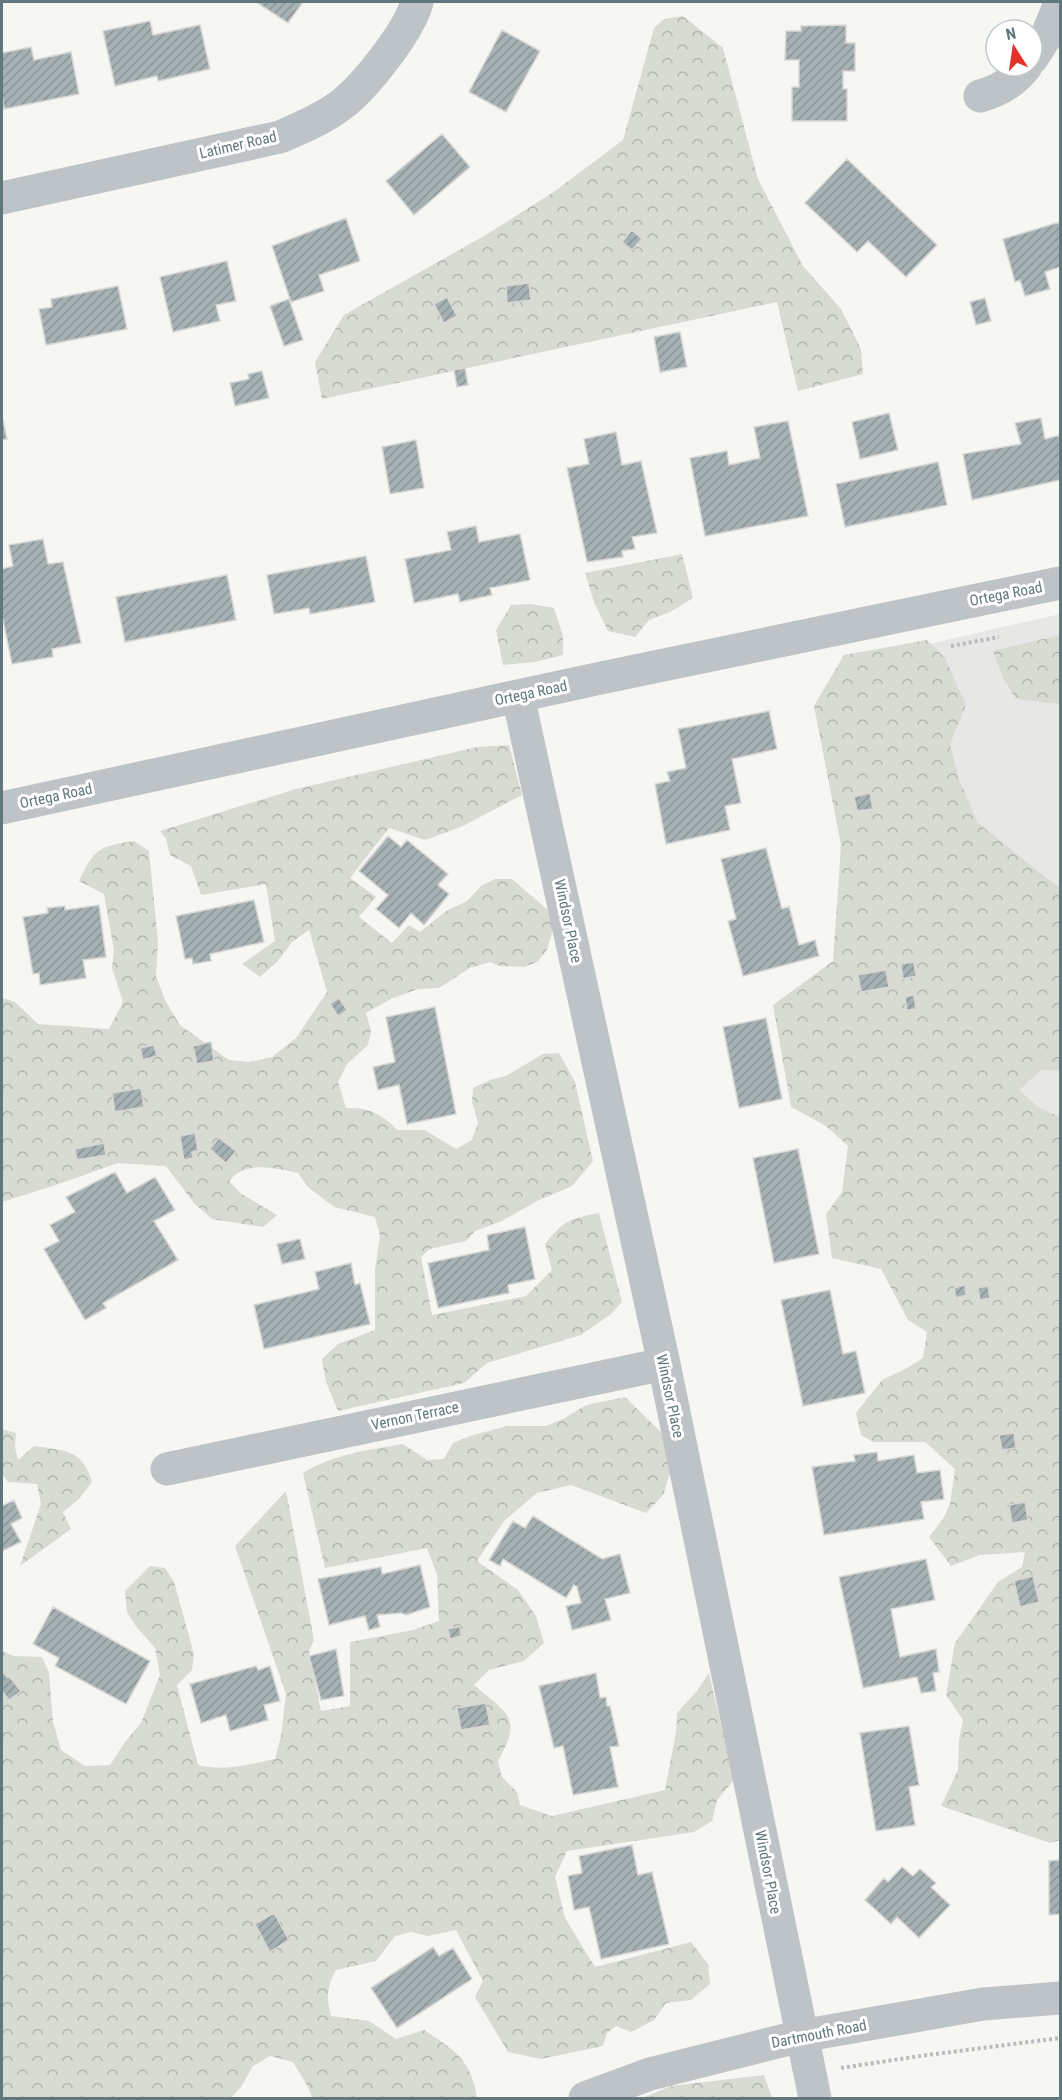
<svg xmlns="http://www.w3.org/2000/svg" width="1062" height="2100" font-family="'Roboto Condensed',sans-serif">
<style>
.built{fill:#e7e7e6}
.forest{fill:url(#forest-crowns)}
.building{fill:url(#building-hatch);stroke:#d8d7d5;stroke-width:1.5}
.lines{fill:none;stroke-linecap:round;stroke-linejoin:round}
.path{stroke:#b7bcbe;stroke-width:4;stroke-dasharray:3 3;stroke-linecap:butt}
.minor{stroke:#bdc3c6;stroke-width:33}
.labels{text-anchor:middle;stroke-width:6;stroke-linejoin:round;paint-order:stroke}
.street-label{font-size:15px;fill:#61777e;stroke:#fff}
</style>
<defs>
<pattern id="forest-crowns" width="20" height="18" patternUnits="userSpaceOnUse" patternTransform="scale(1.5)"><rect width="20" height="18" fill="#d7dbd2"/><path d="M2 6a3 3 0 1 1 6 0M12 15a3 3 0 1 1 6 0" fill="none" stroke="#b2b6b0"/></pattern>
<pattern id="building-hatch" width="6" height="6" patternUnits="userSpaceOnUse" patternTransform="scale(1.5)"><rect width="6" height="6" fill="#a6b1b4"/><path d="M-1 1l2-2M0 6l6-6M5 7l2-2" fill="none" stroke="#8b9598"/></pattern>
</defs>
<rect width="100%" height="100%" fill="#f6f6f3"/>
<path class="built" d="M1060 614V1540L859 660Z"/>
<path class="forest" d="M683 16 723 48 758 179 803 266 841 309 861 349 863 374 798 391 777 302 322 399 315 362 344 315 489 233 555 191 623 140 654 28 664 19Z
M682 554 693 598 670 612 649 620 635 637 608 631 594 602 585 573Z
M530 604 554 608 563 636V655L535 662 503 665 496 630 511 605Z
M1060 635V704L1016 699 1003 678 993 651Z
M927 640 945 658 966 705 950 744 959 779 978 823 1049 880 1060 887V1071L1041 1070 1019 1090 1038 1107 1060 1117V1840L1050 1843 941 1806 958 1770 959 1740 963 1720 946 1695 955 1643 998 1582 1022 1567 1025 1552 980 1555 951 1566 929 1537 943 1519 950 1504 955 1469 925 1442H873L861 1435 856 1413 882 1380 909 1367 923 1358 927 1332 908 1320 881 1269 832 1258 826 1214 842 1192 848 1146 826 1126 791 1107 773 1005 833 961 841 845 814 706 844 655Z
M509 745 522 795 461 827 425 840 389 828 350 878 376 897 359 917 392 943 409 925 420 932 446 911 467 901 481 886 495 879H512L549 911 553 929 547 950 537 962 524 967 500 966 490 962 470 968 439 988 418 989 391 999 366 1013 371 1031 368 1045 347 1064 338 1082 346 1108C368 1107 383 1114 397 1130H425L456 1149 472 1140 478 1123 472 1102 473 1088 490 1080 506 1076 543 1054 559 1053 575 1082 593 1161 572 1186 537 1201 500 1222 475 1231 466 1241 430 1249 421 1257 432 1315 526 1296 552 1270 545 1244C564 1220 570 1219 599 1213L622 1302 611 1314 581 1335 487 1363 464 1383 338 1411 326 1382 322 1359 338 1344 375 1330V1270L380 1236 375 1217 334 1207 308 1187 298 1173C275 1168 245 1160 229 1181L240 1193 277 1215 263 1227 212 1219 194 1203 166 1166 118 1163 53 1186 2 1202V998L15 1002 38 1024 109 1029 123 1002 112 968 114 951 104 894 79 881C95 848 98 847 134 841L149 851 158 941 156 976 165 1000 180 1025 229 1060 249 1062 272 1057 296 1038 327 992 309 930 292 942 277 962 260 977 242 964 275 941 266 884 201 895 191 866 170 855 166 839 160 831 296 789 477 747Z
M625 1397 664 1435 670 1473 663 1495 646 1513 571 1485 537 1493 504 1521 477 1561 518 1590 536 1616 544 1643 524 1661 489 1670 474 1685C508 1714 523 1717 498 1761L502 1777 517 1792 520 1805 552 1816 665 1790 676 1732 677 1713 696 1692 709 1673 734 1780 717 1800 712 1821 694 1832 567 1851 555 1877 565 1918 595 1967 691 1942 708 1964 710 1984 691 2000 666 2003 654 2020 631 2032 616 2026 607 2033 603 2046 541 2059 508 2052 475 1997 483 1981 456 1930 428 1936 411 1932 395 1936 376 1961 336 1970C327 1986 326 1998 331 2016L369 2021 396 2039 424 2030C456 2051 471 2060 477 2098H312L308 2087 293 2062 270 2056 253 2066 241 2087 231 2098H2V1651L13 1656 42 1657 49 1673 53 1722 61 1750 85 1766 110 1765 125 1742 141 1723 160 1675 155 1648 135 1625 127 1612 125 1591 150 1566 165 1568 174 1582 194 1654 192 1670 177 1685 198 1765C224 1772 249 1764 275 1759L281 1736 286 1694 235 1546 286 1491 314 1640 309 1651 321 1711 350 1706V1642L413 1630 439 1621 437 1575 427 1548 325 1568 303 1473C334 1454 368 1450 403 1444L427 1460 444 1459 453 1443 470 1436 507 1426H546L563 1419 586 1405Z
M2 1429 16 1433 15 1447 18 1460 34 1446C64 1451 82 1448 92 1482L79 1499 63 1512 71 1529 20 1566 41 1504 37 1484 8 1482 2 1474Z
M764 2075 772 2098H642L671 2086Z"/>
<path class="building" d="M256 2H303L288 23Z
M150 21 153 35 200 25 210 69 158 81 157 76 115 86 103 31Z
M846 25V43H855V71H843V89H847V121H792V87H799V60H785L786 31H801V26Z
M502 30 540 51 506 112 469 92Z
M31 47 34 60 71 52 79 94 4 109 2 94V53Z
M442 134 470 167 414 215 386 181Z
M847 159 937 245 906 277 868 241 857 252 805 203Z
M346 218 360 261 319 275 324 291 291 302 272 246Z
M1060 222V267L1045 272 1050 289 1025 296 1020 280 1015 282 1003 239Z
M632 230 642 239 632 250 622 242Z
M227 261 236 301 216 305 220 321 173 332 160 277Z
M529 283 531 300 507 303 506 286Z
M118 286 127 329 46 345 39 309 52 307 51 299Z
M447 297 457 316 444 323 434 304Z
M985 298 991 321 976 325 970 302Z
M289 299 303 340 284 346 270 306Z
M680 332 687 367 660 372 654 337Z
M465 368 468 385 457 387 454 370Z
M262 371 269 398 235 406 230 383 249 379 248 374Z
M889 413 898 450 860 459 852 422Z
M1041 418 1045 439 1060 435V480L972 500 963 454 1021 444 1015 423Z
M2 420H3L7 439 2 440Z
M788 421 808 516 705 536 690 458 727 451 729 465 760 458 754 427Z
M616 432 622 465 641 461 657 533 632 537 635 549 622 551 623 557 587 562 567 468 589 464 584 439Z
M416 440 424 488 390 494 382 447Z
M938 462 947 505 845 527 836 484Z
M476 526 479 542 520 534 530 580 490 588 492 595 460 602 458 594 414 603 405 559 451 550 447 532Z
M43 539 48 564 63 562 81 643 52 649 53 657 12 664 2 615V569L13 566 9 545Z
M366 556 375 602 310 614 309 608 274 614 267 575Z
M227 575 236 620 125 642 116 597Z
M769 711 777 749 732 759 741 803 725 806 730 830 666 844 655 784 670 781 667 772 686 768 678 729Z
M870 793 873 809 857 811 854 797Z
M388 836 401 847 407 840 448 874 438 885 449 894 424 925 411 913 399 928 376 909 388 895 359 871Z
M766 848 782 909 789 906 799 945 815 940 819 956 743 976 728 921 736 919 721 859Z
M254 900 264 942 210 954 211 961 193 964 192 958 185 959 176 916Z
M99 905 106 957 83 960 86 978 40 985 39 973 33 974 23 917 48 913 47 908 65 906V910Z
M914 962 916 976 903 979 901 964Z
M886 970 889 987 861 992 858 975Z
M914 995 916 1009 907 1010 905 997Z
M339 998 347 1010 338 1016 330 1004Z
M435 1007 456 1114 407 1124 399 1085 378 1090 373 1067 395 1062 386 1017Z
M766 1018 782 1099 739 1108 723 1027Z
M211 1042 214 1061 197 1064 193 1046Z
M154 1045 157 1056 143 1060 140 1048Z
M141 1088 144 1107 115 1112 112 1093Z
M195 1133 198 1151 192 1152 193 1158 184 1160 180 1136Z
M219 1138 236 1151 226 1163 210 1149Z
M104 1143 106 1155 77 1160 75 1149Z
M798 1149 819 1254 774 1263 753 1158Z
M115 1172 127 1193 155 1177 175 1210 154 1221 178 1260 103 1303 106 1308 85 1320 44 1249 59 1241 50 1225 75 1212 66 1197Z
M525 1227 535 1279 508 1285 509 1293 438 1308 428 1263 489 1250 487 1235Z
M300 1239 305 1259 282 1264 277 1244Z
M351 1263 355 1285 360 1283 370 1324 264 1349 254 1305 319 1289 315 1272Z
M965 1285 966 1295 956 1298 954 1288Z
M988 1286 990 1298 980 1300 978 1288Z
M830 1290 843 1354 856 1351 865 1393 803 1406 781 1300Z
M1014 1433 1016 1448 1002 1450 999 1435Z
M877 1452 878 1461 914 1455 917 1473 940 1470 944 1499 921 1502 924 1519 824 1535 812 1467 855 1461 854 1455Z
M14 1500 22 1518 11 1524 21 1542 2 1551V1506Z
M1025 1502 1028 1520 1012 1523 1009 1505Z
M533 1516 602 1559 620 1554 630 1593 605 1599 611 1620 572 1630 566 1606 581 1603 577 1587 574 1585 566 1598 503 1559 500 1566 489 1560 513 1521 525 1528Z
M926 1559 935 1600 891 1609 900 1657 936 1649 939 1672 933 1673 936 1691 921 1693 917 1677 863 1688 839 1577Z
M420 1565 430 1607 406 1615 402 1613 377 1615 380 1627 369 1630 365 1616 329 1625 318 1579 381 1567 382 1574Z
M1033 1576 1039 1602 1020 1607 1014 1581Z
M53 1607 150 1661 126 1704 55 1666 59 1658 33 1644Z
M460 1626 461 1636 450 1639 448 1629Z
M336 1649 344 1696 321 1700 309 1656Z
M256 1666 258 1670 270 1666 280 1701 264 1705 268 1720 230 1731 226 1715 201 1723 190 1684Z
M3 1672 7 1677 9 1676 21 1691 9 1700 2 1691V1673Z
M596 1673 600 1698 606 1697 607 1706H610L619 1746 610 1747 618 1787 573 1795 563 1746 554 1748 539 1686Z
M486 1703 490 1725 461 1730 457 1708Z
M909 1726 919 1785 909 1787 915 1825 876 1831 860 1733Z
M632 1845 638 1875 652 1872 669 1944 601 1959 589 1907 574 1910 568 1876 582 1873 579 1856Z
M1060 1860V1914L1049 1915V1861Z
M902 1867 913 1876 920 1869 936 1883 931 1887 950 1905 919 1938 897 1917 891 1924 865 1900 884 1878 888 1882Z
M274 1913 289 1940 270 1952 255 1924Z
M433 1947 439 1956 453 1948 472 1979 397 2028 371 1988Z"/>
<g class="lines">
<path class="path" d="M951 646 999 637
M841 2068 920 2056 1060 2038"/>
<path class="minor" d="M1032 58 1048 33 1060 3
M980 96C999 91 1014 82 1026 66
M2 198 280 137C300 128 323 119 341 105 366 86 409 31 417 2
M518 696 664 1364 815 2098
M2 808 601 678 1060 583
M167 1469 664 1364
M585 2098 650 2074 801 2036 983 2004 1060 1998"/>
</g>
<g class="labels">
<g class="street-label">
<text transform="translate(238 145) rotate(-13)" y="5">Latimer Road</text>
<text transform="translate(1006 594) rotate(-11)" y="5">Ortega Road</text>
<text transform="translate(531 693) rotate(-12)" y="5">Ortega Road</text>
<text transform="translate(56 796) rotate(-12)" y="5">Ortega Road</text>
<text transform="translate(568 921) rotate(78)" y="5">Windsor Place</text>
<text transform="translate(670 1396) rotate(78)" y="5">Windsor Place</text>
<text transform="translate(415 1416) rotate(-12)" y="5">Vernon Terrace</text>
<text transform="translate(768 1872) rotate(79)" y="5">Windsor Place</text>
<text transform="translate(819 2034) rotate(-11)" y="5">Dartmouth Road</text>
</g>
</g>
<rect width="1062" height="2100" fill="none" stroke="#61777e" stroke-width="6"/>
<g transform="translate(1014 48) rotate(348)"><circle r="28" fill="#ffffff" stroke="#c0c9cb" stroke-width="1.5"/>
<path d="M0-4.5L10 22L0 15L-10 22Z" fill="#e23127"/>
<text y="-9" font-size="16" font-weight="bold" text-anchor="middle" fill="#61777e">N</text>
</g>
</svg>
